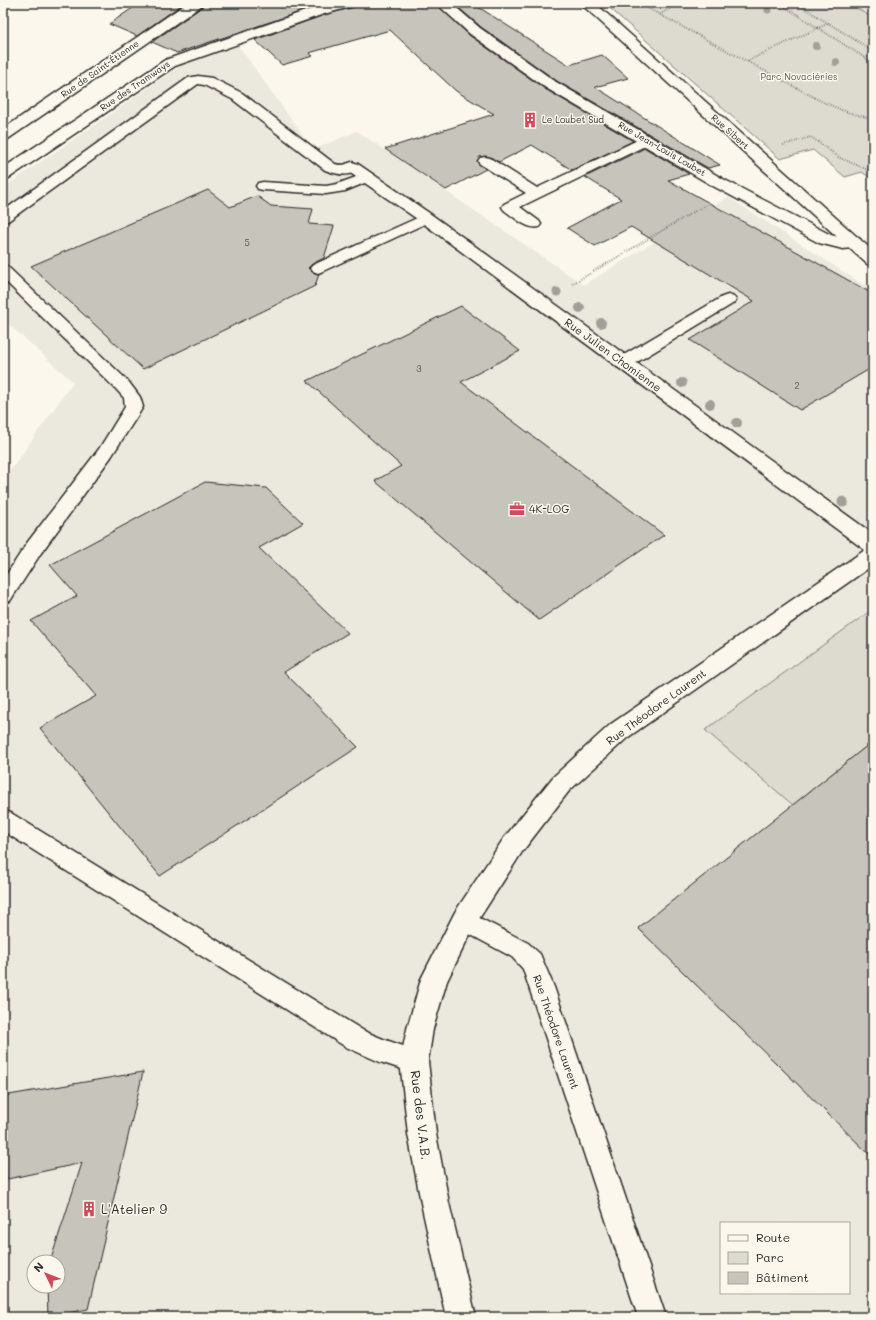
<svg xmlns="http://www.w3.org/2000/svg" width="876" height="1320" font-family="Mali,sans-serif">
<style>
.built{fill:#ebe8de;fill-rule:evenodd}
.green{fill:#dddad0;stroke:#84827e}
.building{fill:#c7c4bc;stroke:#2b2b2b}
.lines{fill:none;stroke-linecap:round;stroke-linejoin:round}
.service-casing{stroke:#2b2b2b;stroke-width:3}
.minor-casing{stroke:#2b2b2b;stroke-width:3}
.tertiary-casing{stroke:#2b2b2b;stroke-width:3}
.secondary-casing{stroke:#2b2b2b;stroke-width:3}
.path{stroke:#2b2b2b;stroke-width:2;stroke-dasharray:0.5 2;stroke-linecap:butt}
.service{fill:#fbf7ec;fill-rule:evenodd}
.minor{fill:#fbf7ec;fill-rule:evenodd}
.tertiary{fill:#fbf7ec;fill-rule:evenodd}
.secondary{fill:#fbf7ec;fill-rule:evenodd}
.tree{fill:#a19f98}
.labels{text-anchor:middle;stroke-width:3;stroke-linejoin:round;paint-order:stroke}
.far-street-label{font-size:9px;fill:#2b2b2b;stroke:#fbf7ec}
.far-park-label{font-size:9px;fill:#585754;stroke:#fbf7ec}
.far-poi-label{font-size:9px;fill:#2b2b2b;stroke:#fbf7ec;text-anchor:start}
.number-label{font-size:9px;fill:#52514f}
.street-label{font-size:11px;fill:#2b2b2b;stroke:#fbf7ec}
.poi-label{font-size:11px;fill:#2b2b2b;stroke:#fbf7ec;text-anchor:start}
.near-street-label{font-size:13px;fill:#2b2b2b;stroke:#fbf7ec}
.near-poi-label{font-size:13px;fill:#2b2b2b;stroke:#fbf7ec;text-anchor:start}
</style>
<rect width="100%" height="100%" fill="#fbf7ec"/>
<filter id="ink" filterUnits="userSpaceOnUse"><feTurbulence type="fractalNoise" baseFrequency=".025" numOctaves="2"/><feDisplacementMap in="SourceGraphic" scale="8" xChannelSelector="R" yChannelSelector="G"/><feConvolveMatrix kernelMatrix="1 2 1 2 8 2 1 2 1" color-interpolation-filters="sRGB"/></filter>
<g filter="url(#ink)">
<path class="built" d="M848 3H873V18Z
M238 45 313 150 357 131 584 285 728 197 873 291V1317H3V481L73 382 3 319V188L181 65ZM721 1223H849V1293H721ZM34 1262H58V1286H34Z"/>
<path class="green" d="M604 3H848L873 18V180L862 172 845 177 813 150 780 159Z
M873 609V741L793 805 705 730Z"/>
<path class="building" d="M140 3H184L137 36 109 24Z
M204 3H327L177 53 152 42 202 7Z
M357 3H435L469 35 545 89 633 141 572 170 532 145 499 162 490 157H480L477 162 486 169 446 190 385 149 494 114 456 91 390 30 309 53 313 56 282 65 255 40 324 15 354 7Z
M453 3H472L569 65 602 55 628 78 595 87 720 165 708 168 557 81 481 27Z
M645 148 689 174 668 180 873 294V367L800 410 690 340 754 301 631 227 595 246 567 228 621 199 585 177Z
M208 190 230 207 257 196 271 206 313 209 309 224 334 226 324 258 312 264 308 268 312 272 319 274 315 286 143 369 31 266Z
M461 306 520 351 461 382 664 535 539 620 375 481 401 466 307 381Z
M205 482 266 488 303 523 259 548 348 633 284 672 358 747 160 876 40 728 96 696 31 621 77 596 50 565Z
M873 741V1158L638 928Z
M143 1072 88 1309 48 1317 47 1286H58V1262H50L82 1163 3 1180V1096Z"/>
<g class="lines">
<g class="service-casing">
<path id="service" d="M198 76 212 78 242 93 335 164C343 167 349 162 357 164L359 167C351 179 336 174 325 170L232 99 204 85 198 84 8 221 3 222V211L188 78Z
M646 136 651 137 653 140 651 143 520 207 539 221 541 224 539 227C527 230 514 217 504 210L502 207 504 204 526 193 480 164 478 161 480 158 485 157 490 158 537 188Z
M367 173 372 174 374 177 372 180 345 191 326 194 263 190 258 189 256 186 258 183 263 182 326 186 337 184Z
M426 214 431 215 433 218 431 221 323 271 318 273 313 271 310 268 313 265Z
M3 265 8 267 128 381 140 397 143 407 111 457 41 553 10 601 3 603V580L27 543 99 449 125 407 124 398 116 389 3 279Z
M728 295 734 297 736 300 734 303 629 367 623 368 617 367 615 363 617 359 722 297Z
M3 811 11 813 364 1031 383 1039 423 1053 426 1061 423 1069 414 1073 380 1062 346 1047 3 831Z
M464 910 528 943 540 954 554 987 666 1317H638L523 969 512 957 456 927 452 920 456 913Z"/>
</g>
<g class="minor-casing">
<path id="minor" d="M333 3H356L354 6 324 14 175 66 9 178 3 180V168L165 60 314 8Z
M436 3H451L480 28 556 82 725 180 831 235C841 238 850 237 860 239L862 243 860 247 843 249 819 243 713 186 546 88 470 34Z
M352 162 358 164 432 215 873 534V565L627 738 569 791 522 852 473 928 447 981 433 1029 428 1061 436 1134 449 1203 476 1317H446L421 1203 408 1134 400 1061 407 1029 421 979 455 912 504 838 553 777 611 724 865 550 420 221 346 170 344 167 346 164Z"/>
</g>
<g class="tertiary-casing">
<path id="tertiary" d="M580 3H595L873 251V265L867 264Z"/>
</g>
<g class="secondary-casing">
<path id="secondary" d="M187 3H203L201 6 8 139 3 141V129Z"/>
</g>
<path class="path" d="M638 3 823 102 847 112 873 119
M779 3 873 63
M796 3 873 51
M660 14 681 3
M747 61 829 23
M783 145 811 137 840 158 873 172
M572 284 707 204"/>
<use href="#service" class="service"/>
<use href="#minor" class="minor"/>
<use href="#tertiary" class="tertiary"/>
<use href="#secondary" class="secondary"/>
</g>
<g class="tree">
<circle cx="768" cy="10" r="3.5"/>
<circle cx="816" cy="46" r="4"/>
<circle cx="836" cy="62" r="4"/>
<circle cx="557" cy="292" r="4.5"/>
<circle cx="580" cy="308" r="5"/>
<circle cx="601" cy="323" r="5"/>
<circle cx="682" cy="383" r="5"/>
<circle cx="710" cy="404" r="5"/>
<circle cx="737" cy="423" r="5"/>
<circle cx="843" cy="502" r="5.5"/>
</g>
</g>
<defs>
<g id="building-bare" transform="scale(1.2)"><path d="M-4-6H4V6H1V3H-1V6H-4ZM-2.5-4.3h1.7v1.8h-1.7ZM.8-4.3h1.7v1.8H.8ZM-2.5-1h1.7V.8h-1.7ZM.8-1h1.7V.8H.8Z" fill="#d1495b" stroke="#fbf7ec" stroke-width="2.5" paint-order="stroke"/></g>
<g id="office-bare" transform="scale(1.2)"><path d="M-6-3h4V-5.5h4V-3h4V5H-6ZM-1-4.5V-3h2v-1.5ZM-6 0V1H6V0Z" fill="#d1495b" stroke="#fbf7ec" stroke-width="2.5" paint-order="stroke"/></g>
</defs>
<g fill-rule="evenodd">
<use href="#building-bare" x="530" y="120"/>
<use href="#office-bare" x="517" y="509"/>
<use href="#building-bare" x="89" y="1209"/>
</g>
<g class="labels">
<g class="far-street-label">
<text transform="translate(100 69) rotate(-35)" y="3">Rue de Saint-Étienne</text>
<text transform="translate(135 86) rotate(-34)" y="3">Rue des Tramways</text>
<text transform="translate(730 132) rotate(42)" y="3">Rue Sibert</text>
<text transform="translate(662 149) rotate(30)" y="3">Rue Jean-Louis Loubet</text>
</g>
<g class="far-park-label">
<text x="799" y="80">Parc Novaciéries</text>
</g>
<g class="far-poi-label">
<text x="542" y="123">Le Loubet Sud</text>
</g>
<g class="number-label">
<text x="247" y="246">5</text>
<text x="419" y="372">3</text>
<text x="797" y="389">2</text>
</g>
<g class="street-label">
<text transform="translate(613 355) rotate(36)" y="4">Rue Julien Chomienne</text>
<text transform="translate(656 707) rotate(-36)" y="4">Rue Théodore Laurent</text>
<text transform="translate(556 1032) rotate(71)" y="4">Rue Théodore Laurent</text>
</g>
<g class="poi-label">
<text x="529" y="513">4K-LOG</text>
</g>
<g class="near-street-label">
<text transform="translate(421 1115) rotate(83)" y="5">Rue des V.A.B.</text>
</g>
<g class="near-poi-label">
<text x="101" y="1214">L'Atelier 9</text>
</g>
</g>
<rect width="876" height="1320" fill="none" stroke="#fbf7ec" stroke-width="16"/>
<rect x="8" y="8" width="860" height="1304" fill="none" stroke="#2b2b2b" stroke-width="1.5" filter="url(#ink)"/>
<rect x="720" y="1222" width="130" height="72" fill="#fbf7ec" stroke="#a8a59f"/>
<rect x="728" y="1235" width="20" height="6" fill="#fbf7ec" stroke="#a8a59f"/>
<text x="756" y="1242" font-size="12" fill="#2b2b2b">Route</text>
<rect x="728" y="1252" width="20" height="12" fill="#dddad0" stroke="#a8a59f"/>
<text x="756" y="1262" font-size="12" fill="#2b2b2b">Parc</text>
<rect x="728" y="1272" width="20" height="12" fill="#c7c4bc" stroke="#a8a59f"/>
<text x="756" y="1282" font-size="12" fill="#2b2b2b">Bâtiment</text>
<g transform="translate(46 1274) rotate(313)"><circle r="19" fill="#fbf7ec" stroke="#a8a59f"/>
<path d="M0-3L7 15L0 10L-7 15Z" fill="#d1495b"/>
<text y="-6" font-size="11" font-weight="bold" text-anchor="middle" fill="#2b2b2b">N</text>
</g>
</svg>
